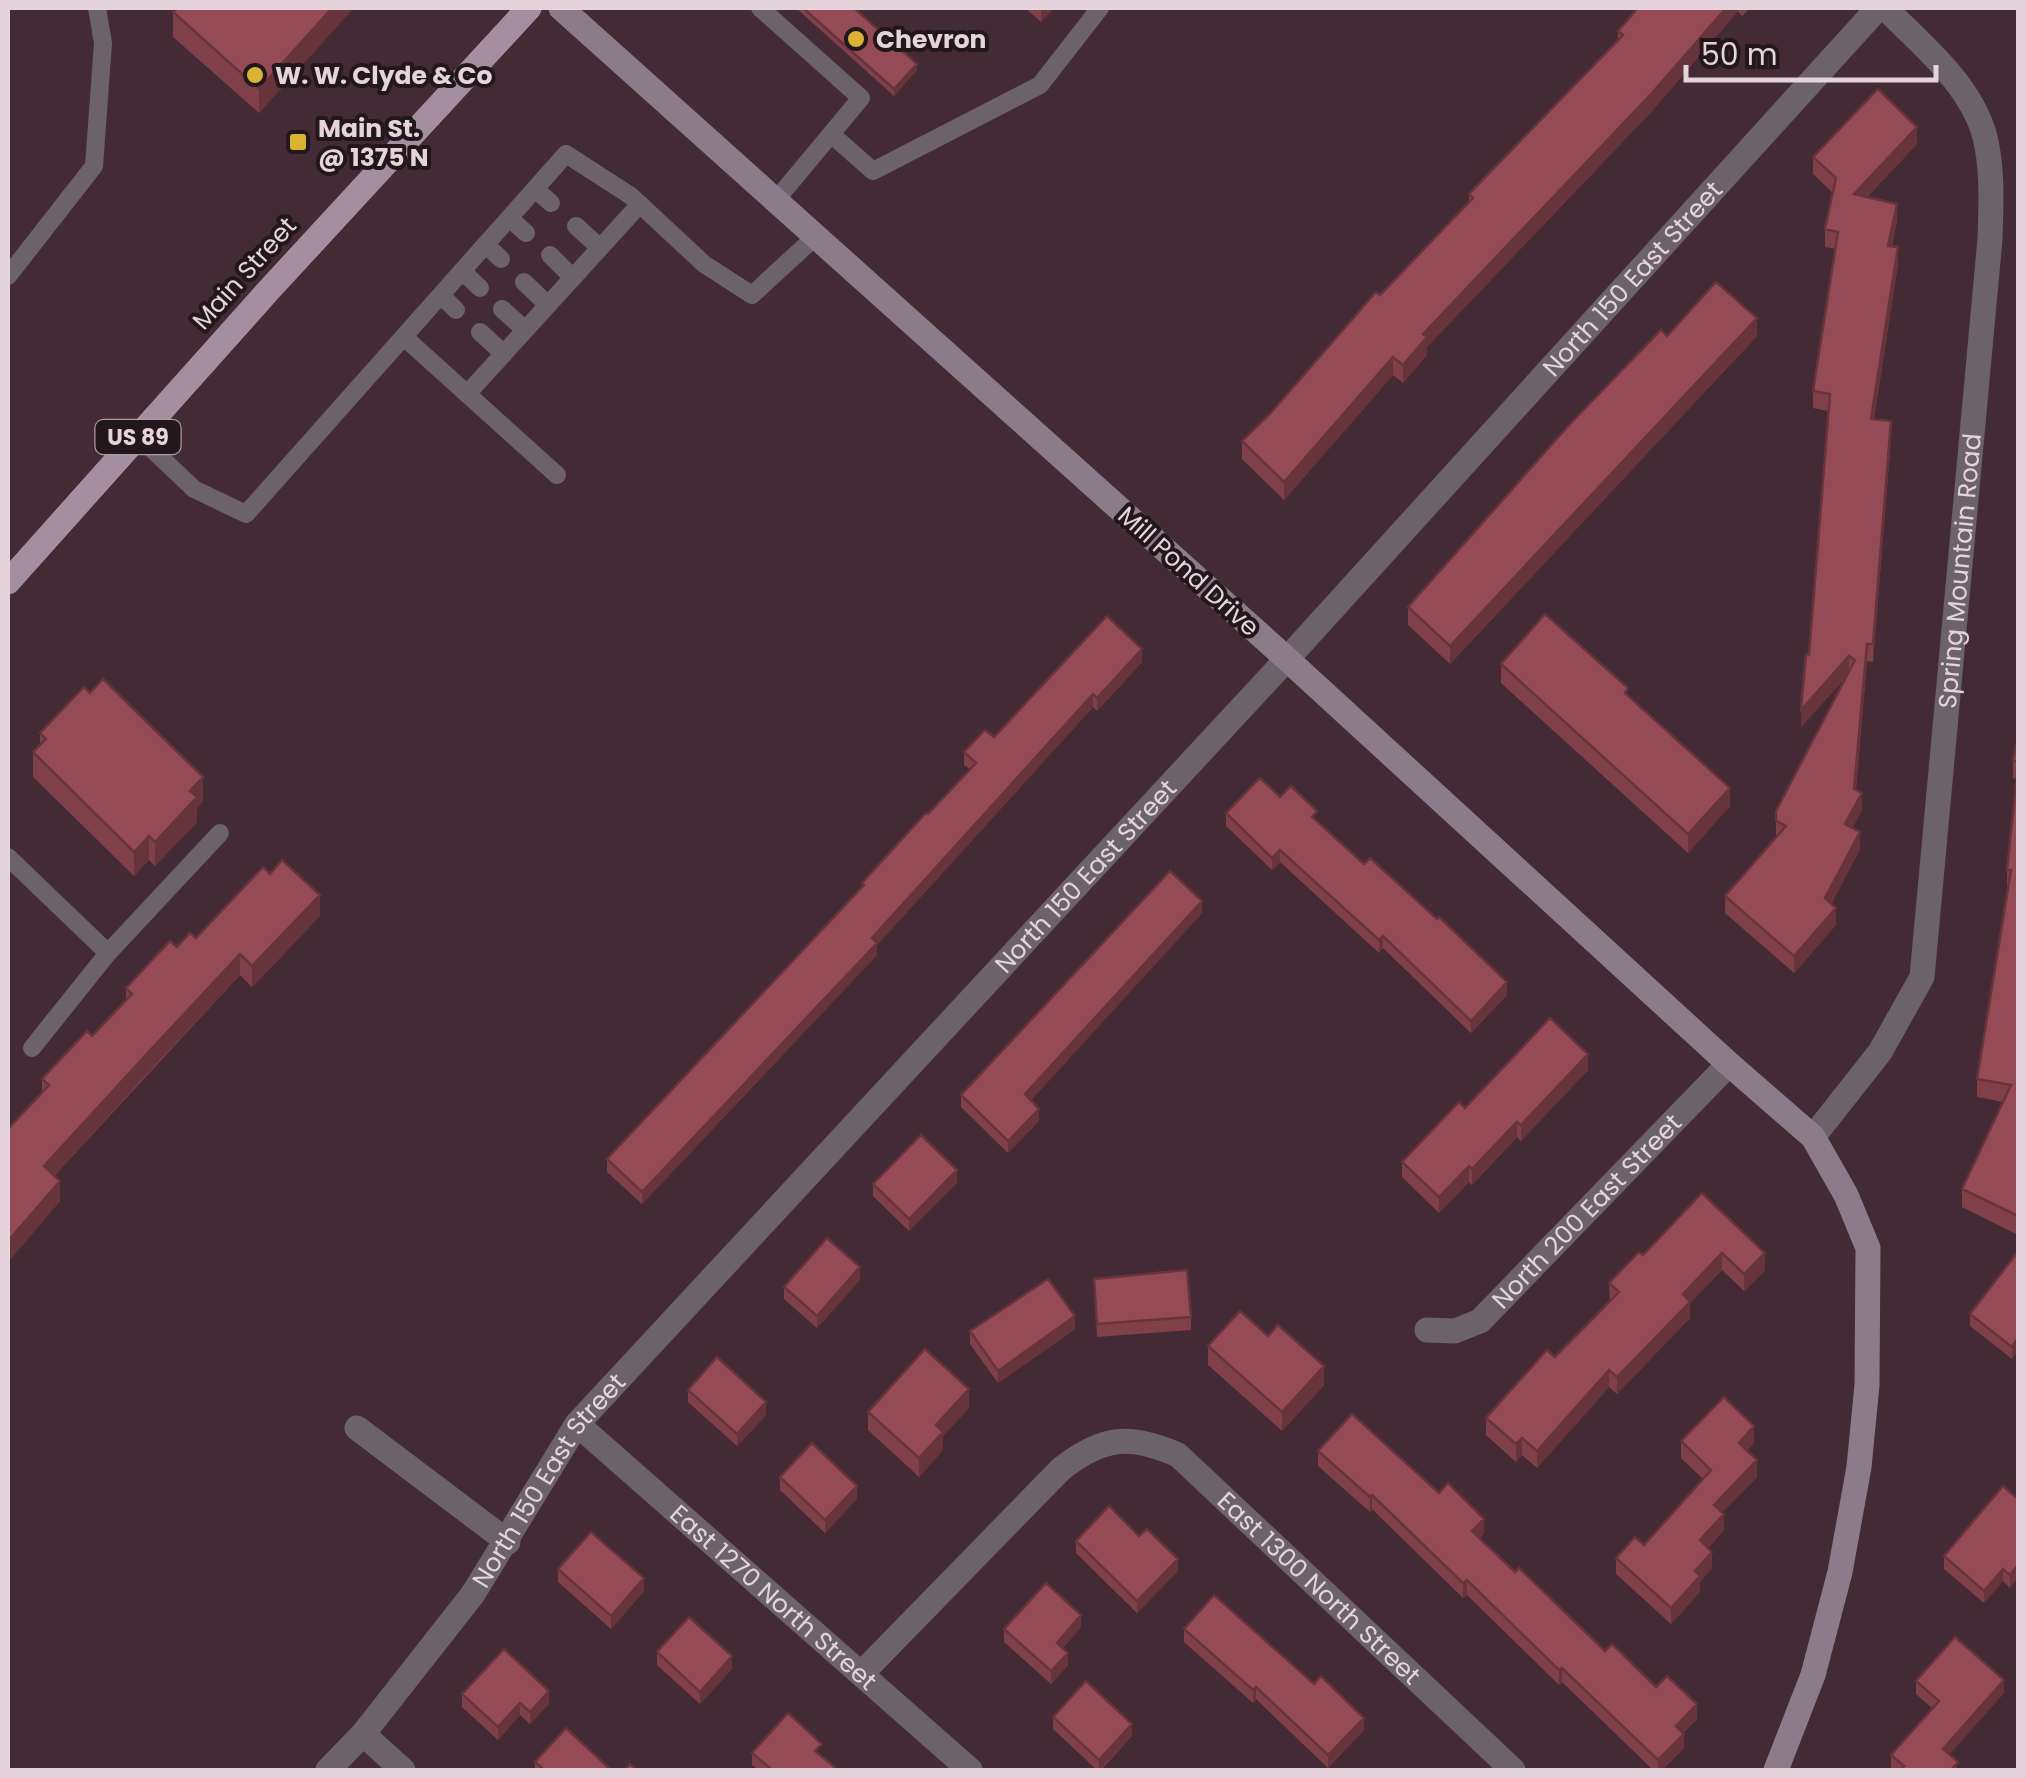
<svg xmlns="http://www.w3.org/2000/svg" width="2026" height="1778" font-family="Poppins,sans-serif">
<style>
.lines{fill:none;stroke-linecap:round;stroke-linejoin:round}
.lane{stroke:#6c626a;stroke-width:18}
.street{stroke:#6c626a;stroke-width:25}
.secondary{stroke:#8c7c89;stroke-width:25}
.primary{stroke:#a48fa0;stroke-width:25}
.wall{fill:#7f404a}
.shaded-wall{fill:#68343c}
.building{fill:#944b56;stroke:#68343c;stroke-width:2.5}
.poi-dot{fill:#dbb233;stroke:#22171b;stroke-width:4}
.labels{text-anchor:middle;stroke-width:8;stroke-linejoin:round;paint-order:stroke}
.shield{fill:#22171b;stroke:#aa9ba1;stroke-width:2.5}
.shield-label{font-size:22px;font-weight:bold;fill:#e5d4db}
.poi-label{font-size:25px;font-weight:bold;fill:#e5d4db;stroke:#22171b;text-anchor:start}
.street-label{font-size:25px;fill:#e5d4db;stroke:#22171b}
</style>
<rect width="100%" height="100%" fill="#432a35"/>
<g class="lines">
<path class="lane" d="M760 8 861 98 776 200
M831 134 873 171 1040 85 1100 8
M535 189 551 203
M509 218 526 233
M576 226 600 248
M486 245 501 259
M550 255 573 278
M462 271 480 288
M8 276 94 166 103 43 97 8
M524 282 548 305
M441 295 456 310
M502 309 525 330
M480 332 504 354
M404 337 557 475
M467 394 640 204
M138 436 194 489 246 514 566 154 631 196 704 264 752 295 816 236
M8 857 108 953 220 833
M32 1048 108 953"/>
<g class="street">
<path id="s1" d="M1813 1137 1880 1052 1922 977 1990 239C1991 205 1993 170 1985 137 1971 84 1921 44 1885 8"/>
<path id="s2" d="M1427 1330 1455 1331 1480 1321 1729 1064"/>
<path id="s3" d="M577 1424 970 1770"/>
<path d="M357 1428 508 1542"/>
<path id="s4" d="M862 1673 1061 1469C1103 1436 1130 1434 1178 1455L1513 1770"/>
<path d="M363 1734 403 1770"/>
<path id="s5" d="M328 1770 363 1734 473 1594 577 1424 1287 659 1878 8"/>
</g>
<path class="secondary" d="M561 8 1287 659 1729 1064 1813 1137 1846 1195 1868 1248 1867 1385 1859 1467 1840 1572 1813 1675 1776 1770"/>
<path class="primary" d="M8 582 268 291 529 8"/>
</g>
<path class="wall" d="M353 8 259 113 173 37V12Z
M796 8H854L917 70 894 96Z
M1025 8H1054L1041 22Z
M1638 8H1750L1742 16 1738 11 1652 111 1427 347V355L1403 383 1393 375 1284 500 1242 459V441L1269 415 1380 295 1469 202V194L1618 40V31Z
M1917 144 1867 197 1897 221 1892 246 1898 264 1874 419 1891 438 1873 662 1867 661 1856 790 1862 810 1852 828 1860 849 1831 904 1836 925 1794 973 1725 913V896L1776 837V811L1847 676 1801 727 1809 655 1828 411 1813 408V391L1836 249 1825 247V229L1833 193 1813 174V157Z
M1667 336H1757L1450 664 1408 625V607Z
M1142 662 1097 711 1093 707 877 945V955L642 1204 607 1172V1159L862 887V883L970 769 964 765V752Z
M1501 664 1730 806 1688 853 1501 683Z
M40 733 203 801 197 808V822L155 866 149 860 134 876 33 777V752L40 745Z
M2018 738V1235L1962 1207V1189L2003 1102 1977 1097V1079L2008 888H2007V870L2017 779 2013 778V760Z
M1280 797 1317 822 1507 995 1471 1033 1383 948 1379 953 1280 862 1272 870 1226 826V813Z
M270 874 320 916 252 987 240 975 55 1175 60 1201 8 1262V1129L42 1092V1079L92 1036 126 1000V988L177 947 196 938Z
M1202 913 1031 1100 1039 1121 1008 1153 961 1107V1095Z
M1588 1070 1521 1141 1517 1137 1472 1185 1469 1182 1439 1213 1402 1177V1162L1465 1108Z
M957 1183 909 1231 873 1196V1184Z
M1702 1193 1765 1270 1744 1291 1722 1270 1690 1303V1318L1617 1394 1609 1387 1537 1468 1522 1455 1516 1462 1486 1435V1418L1555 1357 1610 1301 1609 1283 1643 1255Z
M2016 1254 2012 1359 1970 1326V1314Z
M1094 1279 1191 1317V1330L1097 1337Z
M860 1280 817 1328 784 1299V1287Z
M1075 1329 998 1383 970 1344V1331Z
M1268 1336 1324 1385 1282 1431 1208 1365V1346Z
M688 1390 766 1415 737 1446 688 1402Z
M969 1408 943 1436V1450L919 1477 868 1430V1412Z
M1681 1441 1754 1443 1747 1451 1757 1477 1722 1513 1724 1530 1708 1548 1712 1568 1700 1582V1592L1671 1624 1616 1574V1558L1644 1545 1703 1479 1681 1458Z
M1318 1451 1484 1533 1480 1538 1515 1572 1605 1651 1656 1687 1697 1719 1683 1733 1684 1748 1662 1770H1653L1562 1682 1559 1685 1467 1595 1463 1598 1372 1509 1370 1512 1318 1466Z
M780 1477 857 1499 825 1533 780 1490Z
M2018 1499 2010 1588 2003 1581 1984 1603 1944 1569V1556Z
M1076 1541 1178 1571 1137 1613 1076 1553Z
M558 1569 644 1591 611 1629 558 1582Z
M1081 1627 1063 1648 1068 1665 1051 1684 1004 1642V1629Z
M1184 1629 1364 1730 1328 1768 1256 1699 1253 1703 1184 1642Z
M657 1652 732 1669 700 1704 657 1665Z
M1916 1681 2004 1693 1949 1754 1958 1770H1894L1891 1768V1755L1932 1708 1916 1694Z
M462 1694 549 1704 530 1724 520 1715 498 1740 462 1707Z
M1053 1717 1132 1736 1101 1770H1097L1053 1729Z
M752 1753 822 1756 838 1770H758L752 1765Z
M535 1762 611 1770H535Z"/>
<path class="shaded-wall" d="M332 8H353V9L259 113V89Z
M1041 8H1054L1041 22Z
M1726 8H1738V11L1652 111 1427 347V355L1403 383V365L1423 334Z
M917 64V70L894 96V89Z
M1917 127V144L1854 211V194Z
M1897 204V221L1888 263V246Z
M1898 247V264L1871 436V419Z
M1757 318V336L1450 664V646Z
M1393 357V375L1284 500V482Z
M1891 421V438L1873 662V644Z
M1867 644V661L1854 806V789Z
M1142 649V662L1097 711V698Z
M1849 656V673L1801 727V710Z
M1093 694V707L877 945V955L642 1204V1192L958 842Z
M203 777V801L197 808V822L155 866V842L190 791Z
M1730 788V806L1688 853V834Z
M1862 793V810L1845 841V824Z
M1860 832V849L1825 916V898Z
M149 836V860L134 876V852Z
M1280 850V862L1272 870V858Z
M320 895V916L252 987V966Z
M1202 901V913L1025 1107V1094Z
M1836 908V925L1794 973V956Z
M1383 936V948L1379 953V940Z
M240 954V975L143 1078 44 1187V1166L143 1058Z
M1507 982V995L1471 1033V1021Z
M10 1018V1039L8 1041V1020Z
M1588 1054V1070L1521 1141V1125Z
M1039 1109V1121L1008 1153V1141Z
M1517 1122V1137L1472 1185V1169Z
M1469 1166V1182L1439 1213V1197Z
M957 1170V1183L909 1231V1219Z
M60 1181V1201L8 1262V1241Z
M1722 1253V1270L1690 1303V1318L1617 1394V1377L1683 1294Z
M1765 1253V1270L1744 1291V1274Z
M860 1267V1280L817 1328V1316Z
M1075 1316V1329L998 1383V1371Z
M2018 1338V1351L2012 1359V1347Z
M1324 1366V1385L1282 1431V1412Z
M1609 1370V1387L1537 1468V1451Z
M969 1389V1408L943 1436V1450L919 1477V1458L936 1425Z
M766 1402V1415L737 1446V1434Z
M1754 1426V1443L1739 1459V1443Z
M1522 1438V1455L1516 1462V1444Z
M1757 1460V1477L1714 1521V1505Z
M857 1486V1499L825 1533V1520Z
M1372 1495V1509L1370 1512V1497Z
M1724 1514V1530L1700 1557V1540Z
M1484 1519V1533L1472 1546V1531Z
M1712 1552V1568L1700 1582V1592L1671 1624V1608L1695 1571Z
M1178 1559V1571L1137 1613V1601Z
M2018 1565V1578L2010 1588V1575Z
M2003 1569V1581L1984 1603V1591Z
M644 1578V1591L611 1629V1616Z
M1467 1580V1595L1463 1598V1583Z
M1081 1615V1627L1057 1655V1643Z
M1068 1653V1665L1051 1684V1671Z
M732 1656V1669L700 1704V1692Z
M1562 1668V1682L1559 1685V1670Z
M2004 1680V1693L1943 1762V1749Z
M1256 1687V1699L1253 1703V1690Z
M549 1691V1704L530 1724V1712Z
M520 1703V1715L498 1740V1727Z
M1697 1704V1719L1676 1741V1726Z
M1364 1718V1730L1328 1768V1755Z
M1132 1724V1736L1099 1770V1760Z
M1684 1734V1748L1662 1770H1658V1760Z"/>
<path class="building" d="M177 8H332L259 89 173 12Z
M803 8H854L917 64 894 89Z
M1638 8H1726L1652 93 1423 334 1427 337 1403 365 1393 357 1284 482 1242 441 1269 415 1376 292 1380 295 1473 198 1469 194 1623 35 1618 31Z
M1878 89 1917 127 1854 194 1897 204 1888 246 1898 247 1871 419 1891 421 1873 644H1867L1854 789 1862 793 1845 824 1860 832 1825 898 1836 908 1794 956 1725 896 1786 826 1776 821V811L1855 660 1849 656 1801 710 1806 654 1809 655 1830 394 1813 391 1838 232 1825 229 1836 178 1813 157Z
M1716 282 1757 318 1450 646 1408 607 1570 424 1661 330 1667 336Z
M1545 614 1628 688 1625 693 1730 788 1688 834 1501 664Z
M1107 616 1142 649 1097 698 1093 694 872 938 877 943 642 1192 607 1159 864 885 862 883 926 813 928 814 976 763 964 752 985 730 994 737Z
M103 679 203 777 190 791 197 797 155 842 149 836 134 852 33 752 46 739 40 733 84 687 90 693Z
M2018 738V762L2013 760Z
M2018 767V1216L1962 1189 2011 1085 1977 1079 2011 870H2007Z
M1260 778 1280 797 1291 786 1317 811 1312 817 1364 864 1370 858 1437 919 1439 917 1507 982 1471 1021 1383 936 1379 940 1280 850 1272 858 1226 813Z
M282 860 320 895 252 966 240 954 143 1058 44 1166 60 1181 8 1241V1129L49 1085 42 1079 87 1031 92 1036 132 994 126 988 170 941 177 947 190 933 196 938 263 867 270 874Z
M1170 871 1202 901 1025 1094 1039 1109 1008 1141 961 1095Z
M1550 1018 1588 1054 1521 1125 1517 1122 1472 1169 1469 1166 1439 1197 1402 1162 1459 1102 1465 1108Z
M921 1135 957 1170 909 1219 873 1184Z
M1702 1193 1765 1253 1744 1274 1722 1253 1683 1294 1690 1302 1617 1377 1609 1370 1537 1451 1522 1438 1516 1444 1486 1418 1547 1350 1555 1357 1619 1292 1609 1283 1639 1252 1643 1255Z
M827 1238 860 1267 817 1316 784 1287Z
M2016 1254 2018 1256V1338L2012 1347 1970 1314Z
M1187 1270 1191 1317 1097 1324 1094 1279Z
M1048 1279 1075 1316 998 1371 970 1331Z
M1240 1311 1268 1336 1278 1325 1324 1366 1282 1412 1208 1346Z
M925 1349 969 1389 936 1425 943 1432 919 1458 868 1412Z
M717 1357 766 1402 737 1434 688 1390Z
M1724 1397 1754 1426 1739 1443 1757 1460 1714 1505 1724 1514 1700 1540 1712 1552 1695 1571 1700 1576 1671 1608 1616 1558 1635 1537 1644 1545 1711 1470 1681 1441Z
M1352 1414 1439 1493 1448 1483 1484 1519 1472 1531 1515 1572 1519 1568 1605 1651 1612 1644 1656 1687 1667 1676 1697 1704 1676 1726 1684 1734 1658 1760 1562 1668 1559 1670 1467 1580 1463 1583 1372 1495 1370 1497 1318 1451Z
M812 1443 857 1486 825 1520 780 1477Z
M2003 1486 2018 1499V1565L2010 1575 2003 1569 1984 1591 1944 1556Z
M1109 1506 1139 1536 1147 1529 1178 1559 1137 1601 1076 1541Z
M591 1532 644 1578 611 1616 558 1569Z
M1046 1583 1081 1615 1057 1643 1068 1653 1051 1671 1004 1629Z
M1214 1595 1314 1684 1321 1676 1364 1718 1328 1755 1256 1687 1253 1690 1184 1629Z
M689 1617 732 1656 700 1692 657 1652Z
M1955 1637 2004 1680 1943 1749 1958 1762 1951 1770H1900L1904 1766 1891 1755 1939 1701 1916 1681Z
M504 1649 549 1691 530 1712 520 1703 498 1727 462 1694Z
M1086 1681 1132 1724 1099 1760 1053 1717Z
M788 1713 822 1744 815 1751 838 1770H772L752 1753Z
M566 1728 611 1770H544L535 1762Z
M630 1764 637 1770H625Z"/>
<g class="poi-dot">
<circle cx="856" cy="39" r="10"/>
<circle cx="255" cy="75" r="10"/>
<rect x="288" y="132" width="20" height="20" rx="5"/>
</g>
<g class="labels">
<rect class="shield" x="95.5" y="420" width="85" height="34" rx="8"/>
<g class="shield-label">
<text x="138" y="445">US 89</text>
</g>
<g class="poi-label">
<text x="876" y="48">Chevron</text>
<text x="275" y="84">W. W. Clyde &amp; Co</text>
<text x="318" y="137">Main St.<tspan x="318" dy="29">@ 1375 N</tspan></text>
</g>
<g class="street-label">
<text transform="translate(244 273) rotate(-48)" y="9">Main Street</text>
<text dy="9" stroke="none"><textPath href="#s5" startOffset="1985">North 150 East Street</textPath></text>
<text transform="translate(1189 571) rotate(42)" y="9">Mill Pond Drive</text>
<text dy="9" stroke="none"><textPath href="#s1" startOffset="602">Spring Mountain Road</textPath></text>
<text dy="9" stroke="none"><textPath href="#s5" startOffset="1175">North 150 East Street</textPath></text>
<text dy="9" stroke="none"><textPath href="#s2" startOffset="208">North 200 East Street</textPath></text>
<text dy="9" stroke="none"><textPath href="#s5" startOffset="365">North 150 East Street</textPath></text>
<text dy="9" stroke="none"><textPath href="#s4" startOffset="605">East 1300 North Street</textPath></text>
<text dy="9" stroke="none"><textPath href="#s3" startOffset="262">East 1270 North Street</textPath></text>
</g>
</g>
<rect width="2026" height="1778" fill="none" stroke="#e5d4db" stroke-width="20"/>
<path d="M1686 65v15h250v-15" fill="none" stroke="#e5d4db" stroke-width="5"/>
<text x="1701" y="65" font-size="30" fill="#e5d4db" stroke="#22171b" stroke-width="8" paint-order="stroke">50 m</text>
</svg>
